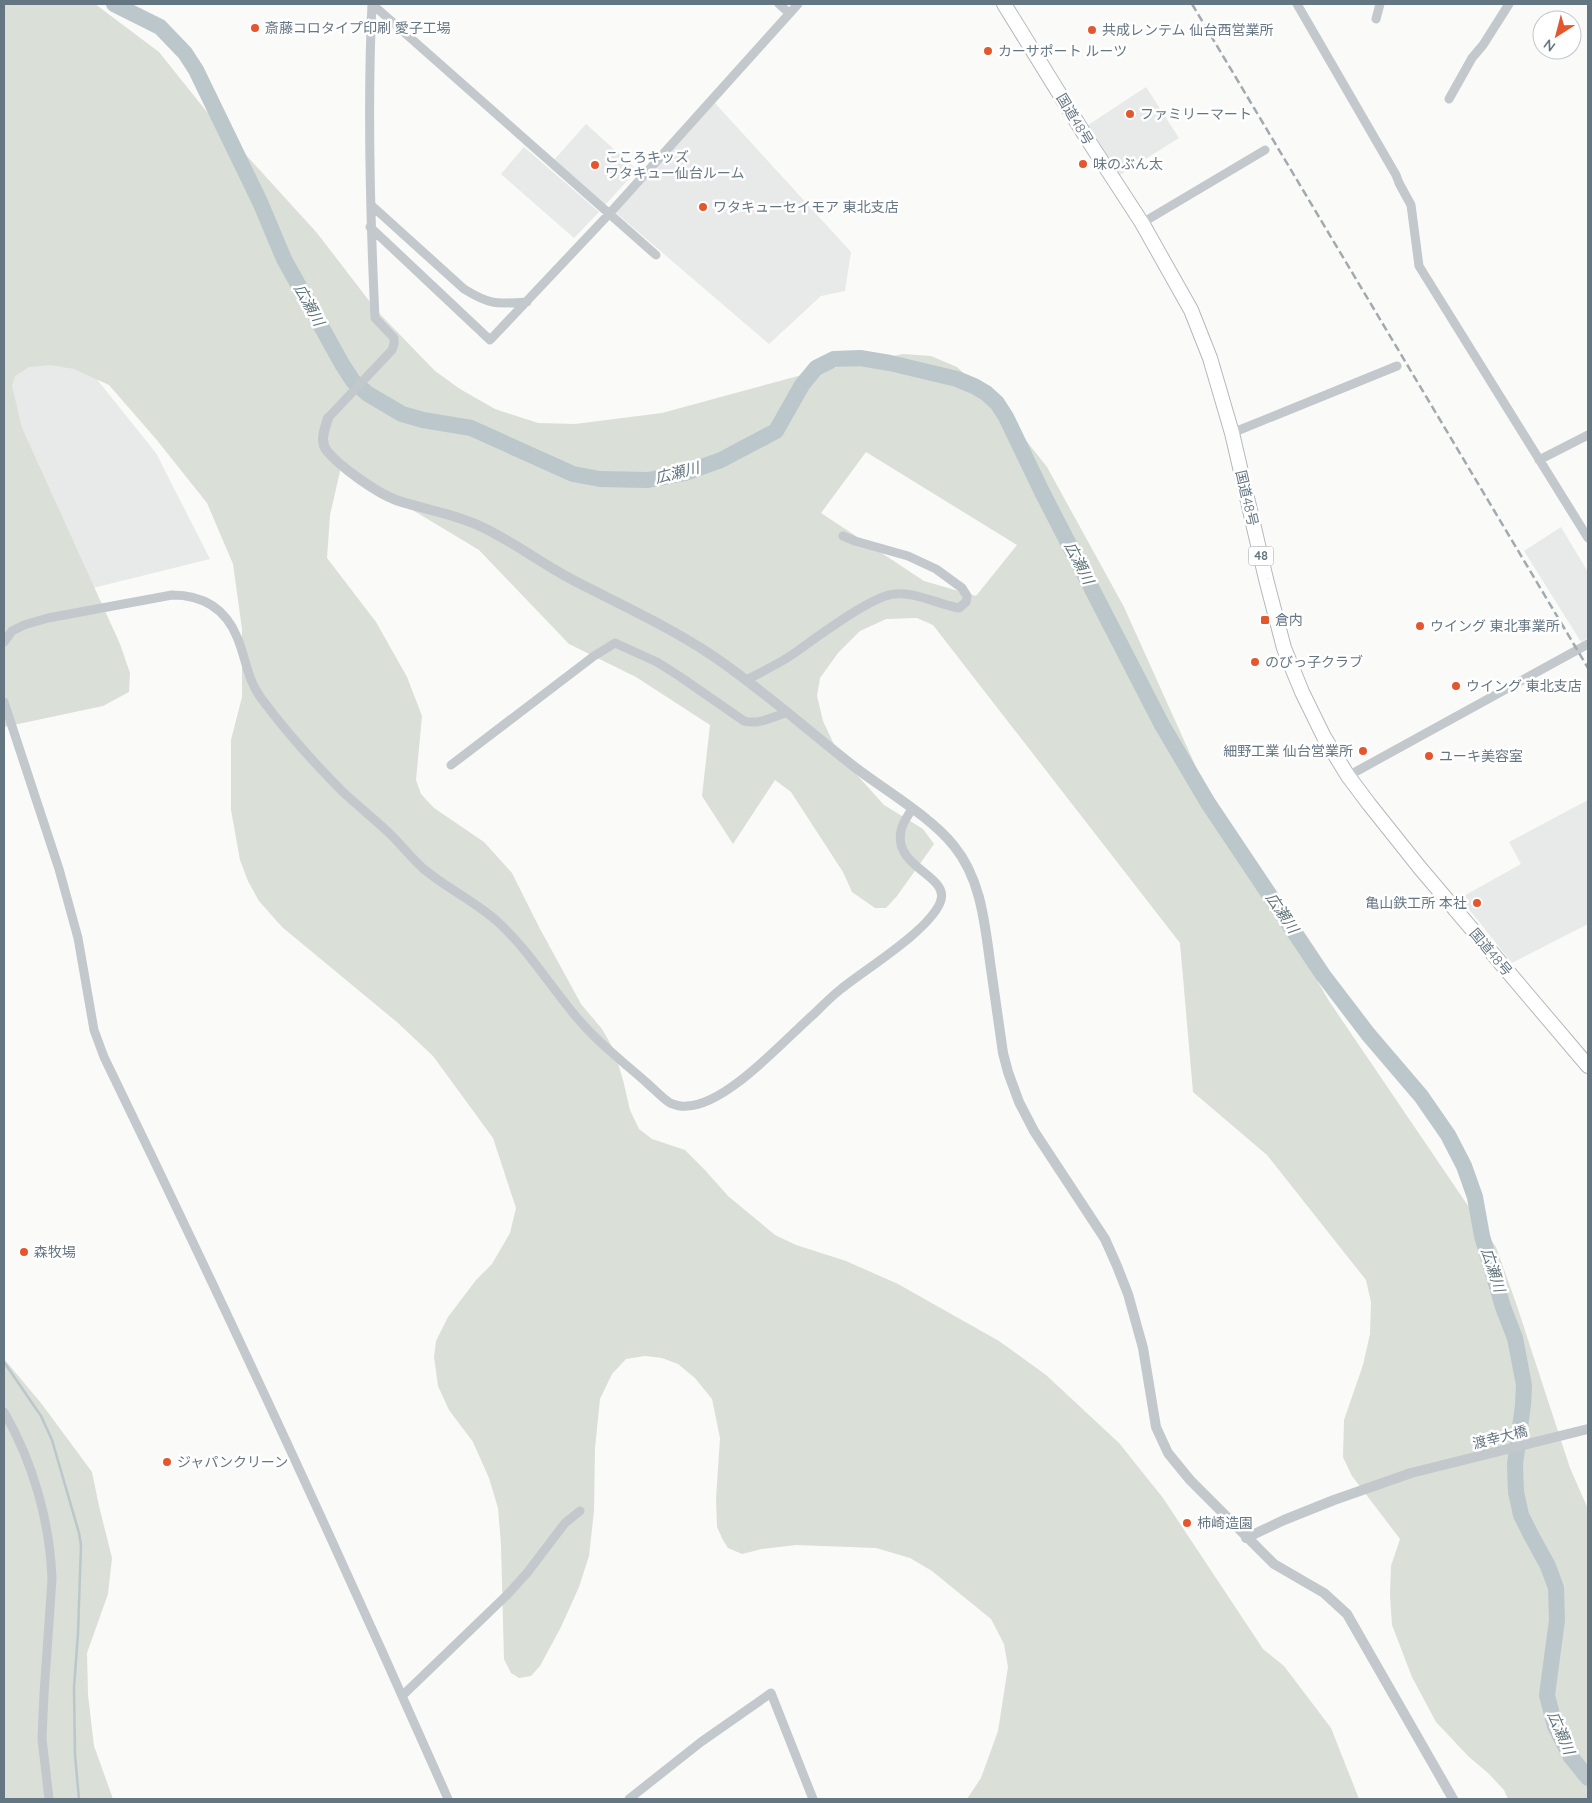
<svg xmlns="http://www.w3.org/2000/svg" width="1592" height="1803" font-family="Quicksand,'Noto Sans JP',sans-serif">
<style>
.built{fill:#e8e9e9}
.green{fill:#dadfd7;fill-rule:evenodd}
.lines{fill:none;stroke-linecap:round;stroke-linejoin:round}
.stream{stroke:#bbc7cb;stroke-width:2.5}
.river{stroke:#bbc7cb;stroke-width:16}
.trunk-casing{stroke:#b4b9bd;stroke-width:16}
.minor{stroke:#c3c8cc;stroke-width:9}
.tertiary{stroke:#c3c8cc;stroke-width:10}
.trunk{stroke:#fff;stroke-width:14}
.rail{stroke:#a2aab0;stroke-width:2.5;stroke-dasharray:8 4;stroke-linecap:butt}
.poi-dot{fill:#e4572e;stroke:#fff;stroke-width:2}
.labels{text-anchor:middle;stroke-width:5;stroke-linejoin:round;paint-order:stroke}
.shield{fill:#fff;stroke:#939fa8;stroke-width:1}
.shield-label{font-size:12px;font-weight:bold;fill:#657683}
.poi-label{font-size:14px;fill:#657683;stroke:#fff;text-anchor:start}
.street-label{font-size:14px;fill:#657683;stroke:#fff}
.water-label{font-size:15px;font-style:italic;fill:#60757c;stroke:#fff}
</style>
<rect width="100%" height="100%" fill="#fafaf8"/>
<path class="built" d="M1146 87 1179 138 1120 175 1088 125Z
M714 102 851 252 845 291 821 296 769 344 616 213Z
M586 124 637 170 605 205 554 160Z
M524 147 599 212 574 238 501 174Z
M4 278 38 306 156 453 210 559 4 610Z
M1561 527 1588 572V638L1581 642 1524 551Z
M1588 800V924L1512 963 1460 898 1521 864 1509 842Z"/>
<path class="green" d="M4 4H95L159 52 207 112 317 233 377 311 435 371 460 389 495 409 538 423 575 424 662 413 813 372 903 354 931 356 957 367 1002 410 1047 467 1124 607 1205 787 1329 1001 1496 1247 1517 1306 1570 1468 1588 1509V1799H1508L1504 1790 1488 1773 1468 1756 1436 1722 1412 1677 1392 1625 1390 1595 1391 1566 1400 1539 1352 1476 1343 1457 1344 1420 1363 1365 1370 1334 1371 1302 1366 1280 1267 1155 1193 1092 1180 943 933 625 917 618 886 619 860 631 838 653 820 678 817 696 823 721 839 755 884 805 923 829 934 844 897 896 886 908H875L852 892 843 872 791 792 775 780 733 844 702 796 710 725 636 677 569 644 479 550 341 467 330 515 327 558 376 622 407 677 422 716 416 780 421 794 434 808 484 842 512 873 539 927 581 1004 602 1029 614 1050 623 1080 630 1110 639 1129 652 1139 685 1150 704 1169 728 1196 775 1235 796 1245 846 1261 898 1284 999 1341 1046 1375 1119 1443 1163 1498 1263 1649 1284 1666 1331 1728 1359 1799H967L981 1778 998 1731 1008 1667 1004 1644 991 1619 932 1571 910 1558 876 1548 796 1545 762 1549 742 1554 728 1548 723 1540 717 1527 716 1499 720 1438 712 1399 695 1378 678 1364 662 1358 645 1356 626 1359 612 1374 600 1399 595 1448 594 1511 589 1556 579 1587 561 1627 540 1666 531 1676 519 1678 511 1673 504 1659 501 1545 498 1508 489 1478 473 1442 449 1410 438 1386 434 1357 436 1341 448 1317 476 1280 492 1264 510 1233 516 1208 493 1138 433 1056 398 1023 282 927 259 901 248 881 240 860 231 810V740L242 697V629L233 564 207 503 156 439 109 385 74 369 51 365 29 367 15 376 12 386 22 428 120 644 130 673 129 692 103 706 4 727ZM866 452 1017 545 976 596 924 581 821 513Z
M4 1359 41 1403 92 1472 99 1506 112 1558 108 1594 87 1653 88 1695 94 1746 113 1799H4Z"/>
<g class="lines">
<path class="stream" d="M4 1362 41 1416 52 1440 79 1533 81 1545 78 1633 74 1688 75 1755 79 1799"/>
<path class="river" d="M114 4 160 27 185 53 196 70 260 202 284 259 342 364 353 381 368 394 402 414 423 420 471 428 573 474 600 479 648 480 685 473 721 460 776 431 802 385 816 368 834 359 860 358 890 363 957 379 974 386 986 393 997 403 1006 417 1042 492 1162 725 1208 803 1323 975 1368 1034 1421 1096 1448 1135 1464 1166 1475 1197 1482 1236 1503 1307 1515 1338 1524 1385 1523 1405 1515 1464 1516 1492 1521 1515 1531 1535 1548 1566 1556 1588 1557 1620 1547 1695 1555 1726 1571 1757 1588 1778"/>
<g class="trunk-casing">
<path id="trunk" d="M1004 4 1088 140 1142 223 1191 310 1210 358 1232 433 1266 579 1284 648 1302 692 1324 737 1348 776 1369 804 1420 868 1588 1066"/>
</g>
<path class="minor" d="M372 4 656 255
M779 4 789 13
M1297 4 1396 175 1399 183 1411 205 1419 266 1588 538
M1376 19 1380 4
M1449 99 1472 58 1483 45 1509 4
M371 205 464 289C490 305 496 304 527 302
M1142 223 1265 150
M370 227 490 340 610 213 798 4
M328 418 392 350 394 344V338L375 318C370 213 367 108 372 4
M1232 433 1397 366
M1539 460 1588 435
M4 642 12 631 24 625 48 618 172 595C203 595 225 608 237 637 246 658 247 679 261 698 284 729 316 765 343 792 358 806 373 818 388 832 401 844 411 858 425 870 448 889 476 902 498 922 536 957 560 1004 598 1040 614 1055 631 1069 647 1083 654 1089 662 1098 670 1103 675 1105 682 1107 687 1106 727 1105 785 1039 815 1013 823 1005 832 996 841 989 867 968 927 932 940 903 952 875 893 869 901 831 902 823 908 816 912 809
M746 680C760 673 774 666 787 658 810 643 871 595 895 594 917 592 937 604 959 608L966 602 967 596 962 588 936 569 908 556 855 541 843 536
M4 702 59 869 78 938 94 1030 104 1057C223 1302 338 1550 448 1799
M451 765 594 656 615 643 657 662 679 676 744 721C759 725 772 717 786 713
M1348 776 1588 644
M4 1412C33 1462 50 1522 52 1579L44 1694 42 1739 49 1799
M402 1696 507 1595 527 1573 565 1523 580 1511
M629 1799 701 1742 771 1693 813 1799"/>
<path class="tertiary" d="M328 418C325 429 319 441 327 451 340 467 377 493 396 500 425 510 453 513 482 527 514 542 542 564 573 580 619 604 666 625 710 654 761 688 807 730 856 768 886 791 931 817 954 846 982 880 985 927 991 969 995 997 999 1025 1003 1053L1008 1072 1019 1102 1034 1131 1105 1239 1117 1266 1128 1294 1143 1348 1156 1427 1168 1453 1190 1480 1274 1564 1324 1593 1347 1614 1453 1799
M1246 1538 1284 1520 1334 1500 1411 1473 1588 1429"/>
<use href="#trunk" class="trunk"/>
<path class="rail" d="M1192 4 1588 668"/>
</g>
<g class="poi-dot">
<circle cx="255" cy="28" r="5"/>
<circle cx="1092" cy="30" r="5"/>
<circle cx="988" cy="51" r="5"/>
<circle cx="1130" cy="114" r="5"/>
<circle cx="1083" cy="164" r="5"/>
<circle cx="595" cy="165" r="5"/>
<circle cx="703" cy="207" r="5"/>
<rect x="1260" y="615" width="10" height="10" rx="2.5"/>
<circle cx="1420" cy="626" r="5"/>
<circle cx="1255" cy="662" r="5"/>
<circle cx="1456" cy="686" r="5"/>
<circle cx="1363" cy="751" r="5"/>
<circle cx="1429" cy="756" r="5"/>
<circle cx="1477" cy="903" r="5"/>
<circle cx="24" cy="1252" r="5"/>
<circle cx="167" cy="1462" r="5"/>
<circle cx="1187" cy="1523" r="5"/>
</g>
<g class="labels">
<rect class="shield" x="1248.5" y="546.5" width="25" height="19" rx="4"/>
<g class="shield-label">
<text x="1261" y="560">48</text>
</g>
<g class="poi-label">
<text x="265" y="33">斎藤コロタイプ印刷 愛子工場</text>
<text x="1102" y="35">共成レンテム 仙台西営業所</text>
<text x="998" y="56">カーサポート ルーツ</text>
<text x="1140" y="119">ファミリーマート</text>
<text x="605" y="162">こころキッズ<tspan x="605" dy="16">ワタキュー仙台ルーム</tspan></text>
<text x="1093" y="169">味のぶん太</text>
<text x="713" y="212">ワタキューセイモア 東北支店</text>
<text x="1275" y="625">倉内</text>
<text x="1430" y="631">ウイング 東北事業所</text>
<text x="1265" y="667">のびっ子クラブ</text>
<text x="1466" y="691">ウイング 東北支店</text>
<text x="1353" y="756" text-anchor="end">細野工業 仙台営業所</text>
<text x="1439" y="761">ユーキ美容室</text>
<text x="1467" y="908" text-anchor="end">亀山鉄工所 本社</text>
<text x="34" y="1257">森牧場</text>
<text x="177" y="1467">ジャパンクリーン</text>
<text x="1197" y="1528">柿崎造園</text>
</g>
<g class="street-label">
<text transform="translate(1075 119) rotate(59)" y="5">国道48号</text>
<text transform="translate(1247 498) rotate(77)" y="5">国道48号</text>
<text transform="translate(1491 952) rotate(50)" y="5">国道48号</text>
<text transform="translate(1500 1437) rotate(-14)" y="5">渡幸大橋</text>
</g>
<g class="water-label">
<text transform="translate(309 305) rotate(61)" y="5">広瀬川</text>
<text transform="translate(677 473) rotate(-14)" y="5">広瀬川</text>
<text transform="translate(1079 563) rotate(63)" y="5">広瀬川</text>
<text transform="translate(1282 913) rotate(56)" y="5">広瀬川</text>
<text transform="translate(1493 1270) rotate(72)" y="5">広瀬川</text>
<text transform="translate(1561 1733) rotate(67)" y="5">広瀬川</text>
</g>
</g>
<rect width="1592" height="1803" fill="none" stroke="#657683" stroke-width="10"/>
<g transform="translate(1557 35) rotate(216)"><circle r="24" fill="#ffffff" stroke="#c1c8cd"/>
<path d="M0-4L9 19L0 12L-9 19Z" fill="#e4572e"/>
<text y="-8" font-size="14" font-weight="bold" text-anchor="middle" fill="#657683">N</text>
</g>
</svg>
